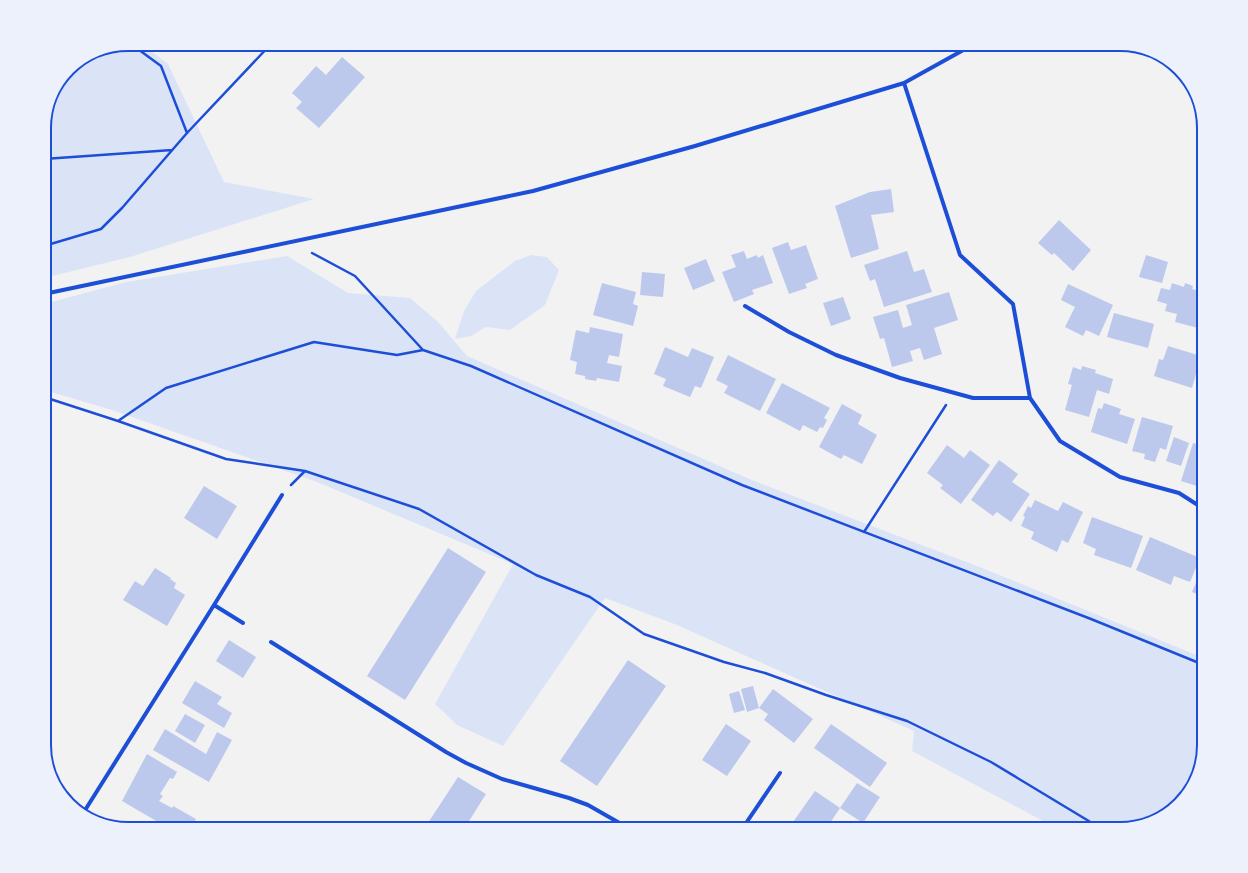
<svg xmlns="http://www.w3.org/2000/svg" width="1248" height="873" font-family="'DejaVu Sans',sans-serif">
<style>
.green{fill:#dbe4f7}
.building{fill:#bdc9ec}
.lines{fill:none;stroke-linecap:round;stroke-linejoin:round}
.path{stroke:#1d4ed8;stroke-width:2.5}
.minor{stroke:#1d4ed8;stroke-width:4}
.rim{fill:none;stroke:#1d4ed8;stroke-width:2}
</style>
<rect width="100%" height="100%" fill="#f2f2f2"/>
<path class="green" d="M128 44H142L168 64 224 182 314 199 130 257 44 278V123L50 96 69 68 96 50Z
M531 255 547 257 559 270 545 305 510 330 486 327 471 336 455 339 464 311 476 291 515 261Z
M287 256 348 293 410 298 438 322 467 356 754 481 982 568 1204 658V745L1190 792 1157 820 1120 829H1058L912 751 914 731 677 625 605 598 503 746 457 725 435 704 513 564 317 482 112 410 44 390V304L126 282Z"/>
<path class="building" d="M342 57 365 77 319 128 296 108 302 102 292 93 316 66 326 75Z
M891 189 894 212 871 215 879 249 851 258 835 206 870 192Z
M1059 220 1091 250 1073 271 1054 253 1052 255 1038 243Z
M788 242 791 250 806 245 818 279 805 284 807 288 789 294 772 248Z
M744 251 747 259 757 255 758 258 763 255 773 283 752 290 754 294 734 302 722 272 736 267 731 255Z
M907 251 914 272 924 269 932 292 884 307 875 279 870 281 864 265Z
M1146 255 1168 262 1162 283 1139 277Z
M706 259 715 281 693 290 684 268Z
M642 272 665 274 663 297 640 295Z
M602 283 636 292 633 304 638 306 633 326 593 315Z
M1172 283 1184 287 1185 283 1193 286 1192 289 1204 292V323L1202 329 1175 322 1177 314 1165 311 1167 304 1157 301 1161 288 1170 290Z
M1068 284 1113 305 1099 336 1086 330 1083 336 1065 327 1075 307 1061 300Z
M949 292 958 320 934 328 942 354 924 360 920 348 910 351 913 361 892 367 884 338 880 339 873 317 898 310 903 328 912 325 906 305Z
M843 297 851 319 831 326 823 303Z
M1114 313 1154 324 1148 348 1107 337Z
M590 327 623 334 619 357 609 355 607 363 622 366 619 382 597 378 596 381 585 379V376L575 374 577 362 570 360 576 330 589 333Z
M1168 346 1201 356 1192 388 1154 376 1159 359 1163 360Z
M665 347 688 357 692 348 714 357 701 388 695 386 690 397 663 386 666 379 654 374Z
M728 355 776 379 760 411 724 393 728 386 716 380Z
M1082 366 1096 370 1095 373 1113 379 1109 394 1097 390 1089 417 1065 410 1072 385 1068 384 1073 367 1081 370Z
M782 383 830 408 824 418 827 420 823 428 820 427 817 432 803 425 800 431 766 413Z
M1104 403 1121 409 1119 414 1135 419 1127 444 1091 432 1098 408 1102 409Z
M842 404 862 415 858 424 877 435 862 464 844 455 841 459 819 447Z
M1142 417 1173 426 1166 450 1160 448 1155 462 1144 459 1145 454 1132 451Z
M1174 437 1189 443 1181 466 1166 461Z
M1193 443 1204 446V485L1202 484 1200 487 1181 481Z
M947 445 964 458 970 450 990 465 961 504 940 488 943 485 927 473Z
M999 460 1018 474 1012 482 1030 494 1011 522 997 512 993 516 971 500Z
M204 486 237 506 217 539 184 518Z
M1035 500 1058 511 1063 502 1083 512 1068 543 1062 540 1057 552 1031 539 1034 532 1021 526 1025 517 1023 516 1028 506 1031 508Z
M1092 517 1143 536 1131 568 1094 555 1096 549 1083 543Z
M1150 537 1200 558 1190 582 1174 576 1171 585 1136 570Z
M448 548 486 572 405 700 367 676Z
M1204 564V597L1192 592Z
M155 568 171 578 170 579 176 583 174 588 185 595 167 626 123 600 135 581 143 586Z
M229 640 256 657 243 678 216 661Z
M628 660 666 686 597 786 560 761Z
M195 681 222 697 217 704 232 713 224 728 182 703Z
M753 686 759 708 773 689 813 719 794 743 764 720 768 714 759 708 747 712 741 689Z
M739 691 745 710 734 713 729 694Z
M185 714 205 725 195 743 175 731Z
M726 724 751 741 727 776 702 760Z
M831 724 887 763 870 787 814 748Z
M165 729 206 754 217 732 232 740 209 782 153 750Z
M147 754 177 772 173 779 170 778 160 794 163 796 159 801 172 808 173 806 196 819 190 829H170L122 801Z
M458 777 486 794 464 829H424Z
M857 783 880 797 863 823 840 808Z
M815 791 840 808 826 829H788Z"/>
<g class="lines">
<path class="path" d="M131 44 161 66 187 133
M44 159 172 150
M44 246 101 229 122 208 187 133 271 44
M312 253 355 276 423 350
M44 397 118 421 226 459 305 471 419 509 536 575 590 597 644 634 724 662 765 673 826 695 907 721 991 762 1102 829
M118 421 166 388 314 342 397 355 423 350 471 366 742 485 1091 619 1204 665
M291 485 305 471
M864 532 946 405"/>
<path class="minor" d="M904 83 960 255 1013 304 1030 398
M44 294 533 191 695 146 904 83 967 48 987 44
M745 306 789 332 836 355 900 378 973 398H1030L1060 441 1120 477 1179 493 1204 509
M214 605 243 623
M271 642 446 752 466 763 502 779 569 798 588 805 630 829
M82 815 214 605 282 495
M742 829 780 773"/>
</g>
<path d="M0 0H1248V873H0ZM128 51H1120A77 77 0 0 1 1197 128V745A77 77 0 0 1 1120 822H128A77 77 0 0 1 51 745V128A77 77 0 0 1 128 51Z" fill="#edf1fc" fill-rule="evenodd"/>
<path class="rim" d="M128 51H1120A77 77 0 0 1 1197 128V745A77 77 0 0 1 1120 822H128A77 77 0 0 1 51 745V128A77 77 0 0 1 128 51Z"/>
</svg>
